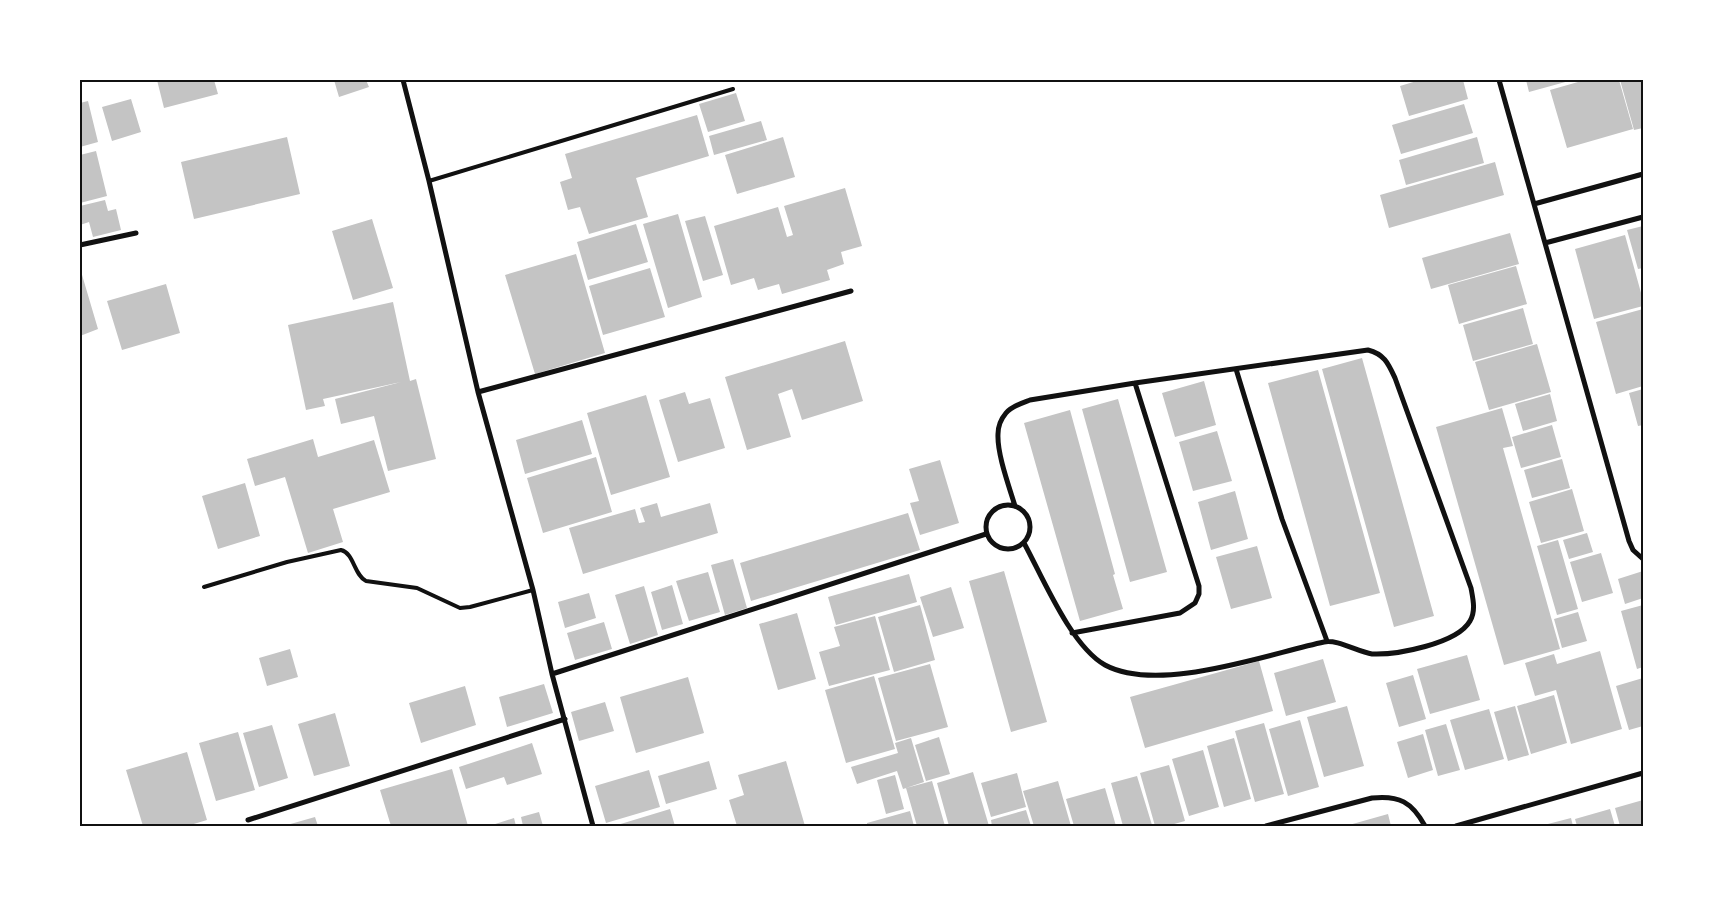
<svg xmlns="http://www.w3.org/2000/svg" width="1723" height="906" font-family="Figtree,sans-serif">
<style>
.building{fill:#c4c4c4}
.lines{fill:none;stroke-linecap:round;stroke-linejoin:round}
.service{stroke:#111;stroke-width:4}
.minor{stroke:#111;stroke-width:5}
.neatline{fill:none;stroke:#111;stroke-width:2}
</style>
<rect width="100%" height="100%" fill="#fff"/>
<path class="building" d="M157 80H214L218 94 164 108Z
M334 80H366L369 87 339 97Z
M1420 80H1463L1468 99 1409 116 1400 86Z
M1526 80H1569V81L1529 92Z
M1585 80H1619L1633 129 1567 148 1550 90Z
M1620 80H1643V128L1634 130Z
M736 93 745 121 708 132 699 104Z
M131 99 141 132 112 141 102 107Z
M88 101 98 142 80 147V103Z
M1464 104 1473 133 1401 154 1392 125Z
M697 115 709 156 636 178 648 217 589 234 580 207 568 210 560 182 572 178 565 154Z
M761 121 767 140 714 155 709 136Z
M287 137 300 194 194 219 181 162Z
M783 137 795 177 737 194 725 155Z
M1477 137 1484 163 1406 185 1399 160Z
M96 151 107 196 80 203V155Z
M1495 162 1504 195 1389 228 1380 195Z
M845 188 862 246 841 252 844 264 827 270 830 280 782 294 779 284 758 290 754 278 731 285 714 226 778 207 787 237 793 235 784 206Z
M105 200 108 211 116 209 121 230 93 237 89 222 80 225V206Z
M678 214 702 297 668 308 643 224Z
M705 216 723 275 703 281 685 221Z
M372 219 393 288 353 300 332 231Z
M636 224 648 262 588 280 577 242Z
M1643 226V268L1638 269 1627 230Z
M1510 233 1519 264 1431 289 1422 258Z
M1625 235 1643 300V306L1594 319 1575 249Z
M576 254 605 353 535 374 505 275Z
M1516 266 1527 304 1459 324 1448 285Z
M80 268 98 329 80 336Z
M650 268 665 317 603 335 589 286Z
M166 284 180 333 122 350 107 301Z
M393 302 410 381 416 379 436 459 388 471 374 416 341 424 335 399 401 382 323 399 325 406 306 410 288 325Z
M1523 308 1533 344 1473 361 1463 325Z
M1643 309V386L1616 394 1596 322Z
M845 341 863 401 802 420 792 389 778 394 791 437 747 450 725 377Z
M1537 344 1551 392 1489 410 1475 362Z
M1362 358 1434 616 1394 627 1322 369Z
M1318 370 1380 593 1330 606 1268 383Z
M1204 381 1216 425 1175 437 1162 393Z
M1643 389V425L1638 426 1629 393Z
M685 392 689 404 710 398 725 448 678 462 659 400Z
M1550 394 1557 421 1523 431 1515 404Z
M646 395 670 477 611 495 587 413Z
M1118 399 1167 572 1130 582 1082 409Z
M1502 408 1513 446 1503 448 1560 649 1504 665 1436 427Z
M1070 410 1115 574 1113 575 1123 609 1080 621 1024 423Z
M582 420 592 454 525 474 516 440Z
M1552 425 1561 457 1521 468 1512 437Z
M1217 431 1232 481 1193 491 1179 442Z
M313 439 318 457 374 440 390 492 333 509 343 542 308 553 285 477 255 486 247 459Z
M596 457 612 512 543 533 527 478Z
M1562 459 1570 488 1532 498 1524 470Z
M940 460 959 523 920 535 910 503 919 501 909 469Z
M245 483 260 536 218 549 202 496Z
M1572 489 1584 531 1541 543 1529 502Z
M1235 491 1248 539 1211 550 1198 502Z
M657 503 661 517 710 503 718 533 583 574 569 528 635 509 639 523 645 522 640 508Z
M908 513 920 550 751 601 740 563Z
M1587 533 1593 552 1569 559 1563 540Z
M1558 540 1578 609 1557 615 1537 546Z
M1257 546 1272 598 1231 609 1216 557Z
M1601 553 1613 593 1582 602 1570 562Z
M733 559 747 608 725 615 711 565Z
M1004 571 1047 722 1011 732 969 581Z
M1643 571V598L1625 604 1618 579Z
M708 572 720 612 689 621 676 581Z
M909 574 917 602 836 625 828 597Z
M672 585 683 624 662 630 651 592Z
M644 586 658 635 630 644 615 595Z
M951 587 964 628 933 637 920 597Z
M589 593 596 618 565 628 558 602Z
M920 605 935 660 894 672 878 617Z
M1643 605V667L1637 669 1621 611Z
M1578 612 1587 641 1562 648 1554 619Z
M797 613 816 679 778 690 759 624Z
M875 616 890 670 829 686 819 652 840 646 834 627Z
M604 622 612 649 575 660 567 633Z
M290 649 298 677 267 686 259 658Z
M1600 651 1622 729 1571 744 1556 690 1535 696 1525 663 1554 654 1557 664Z
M1467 655 1480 700 1430 714 1417 669Z
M1323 659 1336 702 1286 716 1274 673Z
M1259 661 1273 711 1145 748 1130 697Z
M930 664 948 727 896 741 878 678Z
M1413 675 1426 719 1399 727 1386 683Z
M874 676 895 749 846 763 825 690Z
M688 677 704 733 636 753 620 697Z
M1643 678V726L1629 730 1616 686Z
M544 684 553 713 507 727 499 697Z
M465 686 476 725 421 743 409 703Z
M1554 695 1567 743 1531 754 1517 706Z
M605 702 614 731 579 741 571 712Z
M1347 706 1364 766 1324 777 1307 717Z
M1515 706 1529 755 1508 761 1494 712Z
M1489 709 1504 759 1465 770 1450 720Z
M335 713 350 766 314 776 298 724Z
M1300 720 1319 787 1288 796 1269 729Z
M1264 723 1284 794 1255 802 1235 731Z
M1446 724 1460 770 1438 776 1425 730Z
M272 725 288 778 259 787 243 733Z
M238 732 255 790 216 801 199 743Z
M1423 734 1433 770 1408 778 1397 742Z
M939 737 950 774 926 781 915 745Z
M911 738 924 782 903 789 897 771 857 784 851 767 898 753 895 743Z
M1234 738 1251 799 1224 807 1207 746Z
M532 743 542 774 507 785 504 777 466 789 459 767Z
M1203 750 1219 807 1189 816 1172 759Z
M187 752 207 820 187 826H143L126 770Z
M709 761 717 789 666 804 658 776Z
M786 761 805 826H753L752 824 737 826 729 800 744 795 738 775Z
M1169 765 1185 821 1167 826H1155L1140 773Z
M452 769 468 826H391L380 790Z
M649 770 660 807 606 823 595 786Z
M973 772 989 826H949L937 783Z
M1017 773 1026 807 991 817 981 783Z
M895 775 904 809 886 814 877 780Z
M1137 776 1152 825 1123 826 1111 783Z
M932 781 945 826H917L906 788Z
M1058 781 1071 826H1034L1023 791Z
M1105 788 1116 826H1074L1066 799Z
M1643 800V826H1620L1615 808Z
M670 809 675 826H614Z
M1610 809 1615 826H1577L1575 819Z
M1026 810 1031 826H992L991 820Z
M910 811 914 826H867V823Z
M539 812 543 826H523L521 817Z
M1388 814 1391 826H1349V825Z
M315 817 318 826H287V825Z
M514 818 516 826H489Z
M1571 818 1573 826H1545L1544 825Z"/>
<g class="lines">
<path class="service" d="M429 181 733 89
M204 587 287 562 341 550C354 553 354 575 366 581L417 588 460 608 470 607 533 590"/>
<path class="minor" d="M403 80 429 181 478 392 533 590 552 674 593 826
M1499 80 1629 541 1633 550 1643 559
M1534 204 1643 174
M1545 243 1643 217
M80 245 136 233
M1236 369 1282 519 1327 641
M478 392 851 291
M986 527a22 22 0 1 1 44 0a22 22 0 1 1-44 0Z
M1015 506C1009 486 997 454 998 434 998 427 1001 419 1006 413 1012 406 1022 403 1030 400L1135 383 1368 350C1384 354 1388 363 1395 378L1471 588C1473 599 1476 611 1470 621 1457 644 1396 655 1372 654 1358 652 1337 639 1324 642 1267 654 1159 694 1105 665 1071 646 1043 578 1024 543
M1072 633 1180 613 1195 603 1199 594V586L1135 383
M552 674 986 534
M248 820 565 719
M1266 826 1372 798C1399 795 1412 802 1425 826
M1456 826 1643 773"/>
</g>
<rect width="1723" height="906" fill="none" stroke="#ffffff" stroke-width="162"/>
<rect x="81" y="81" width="1561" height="744" class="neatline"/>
</svg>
